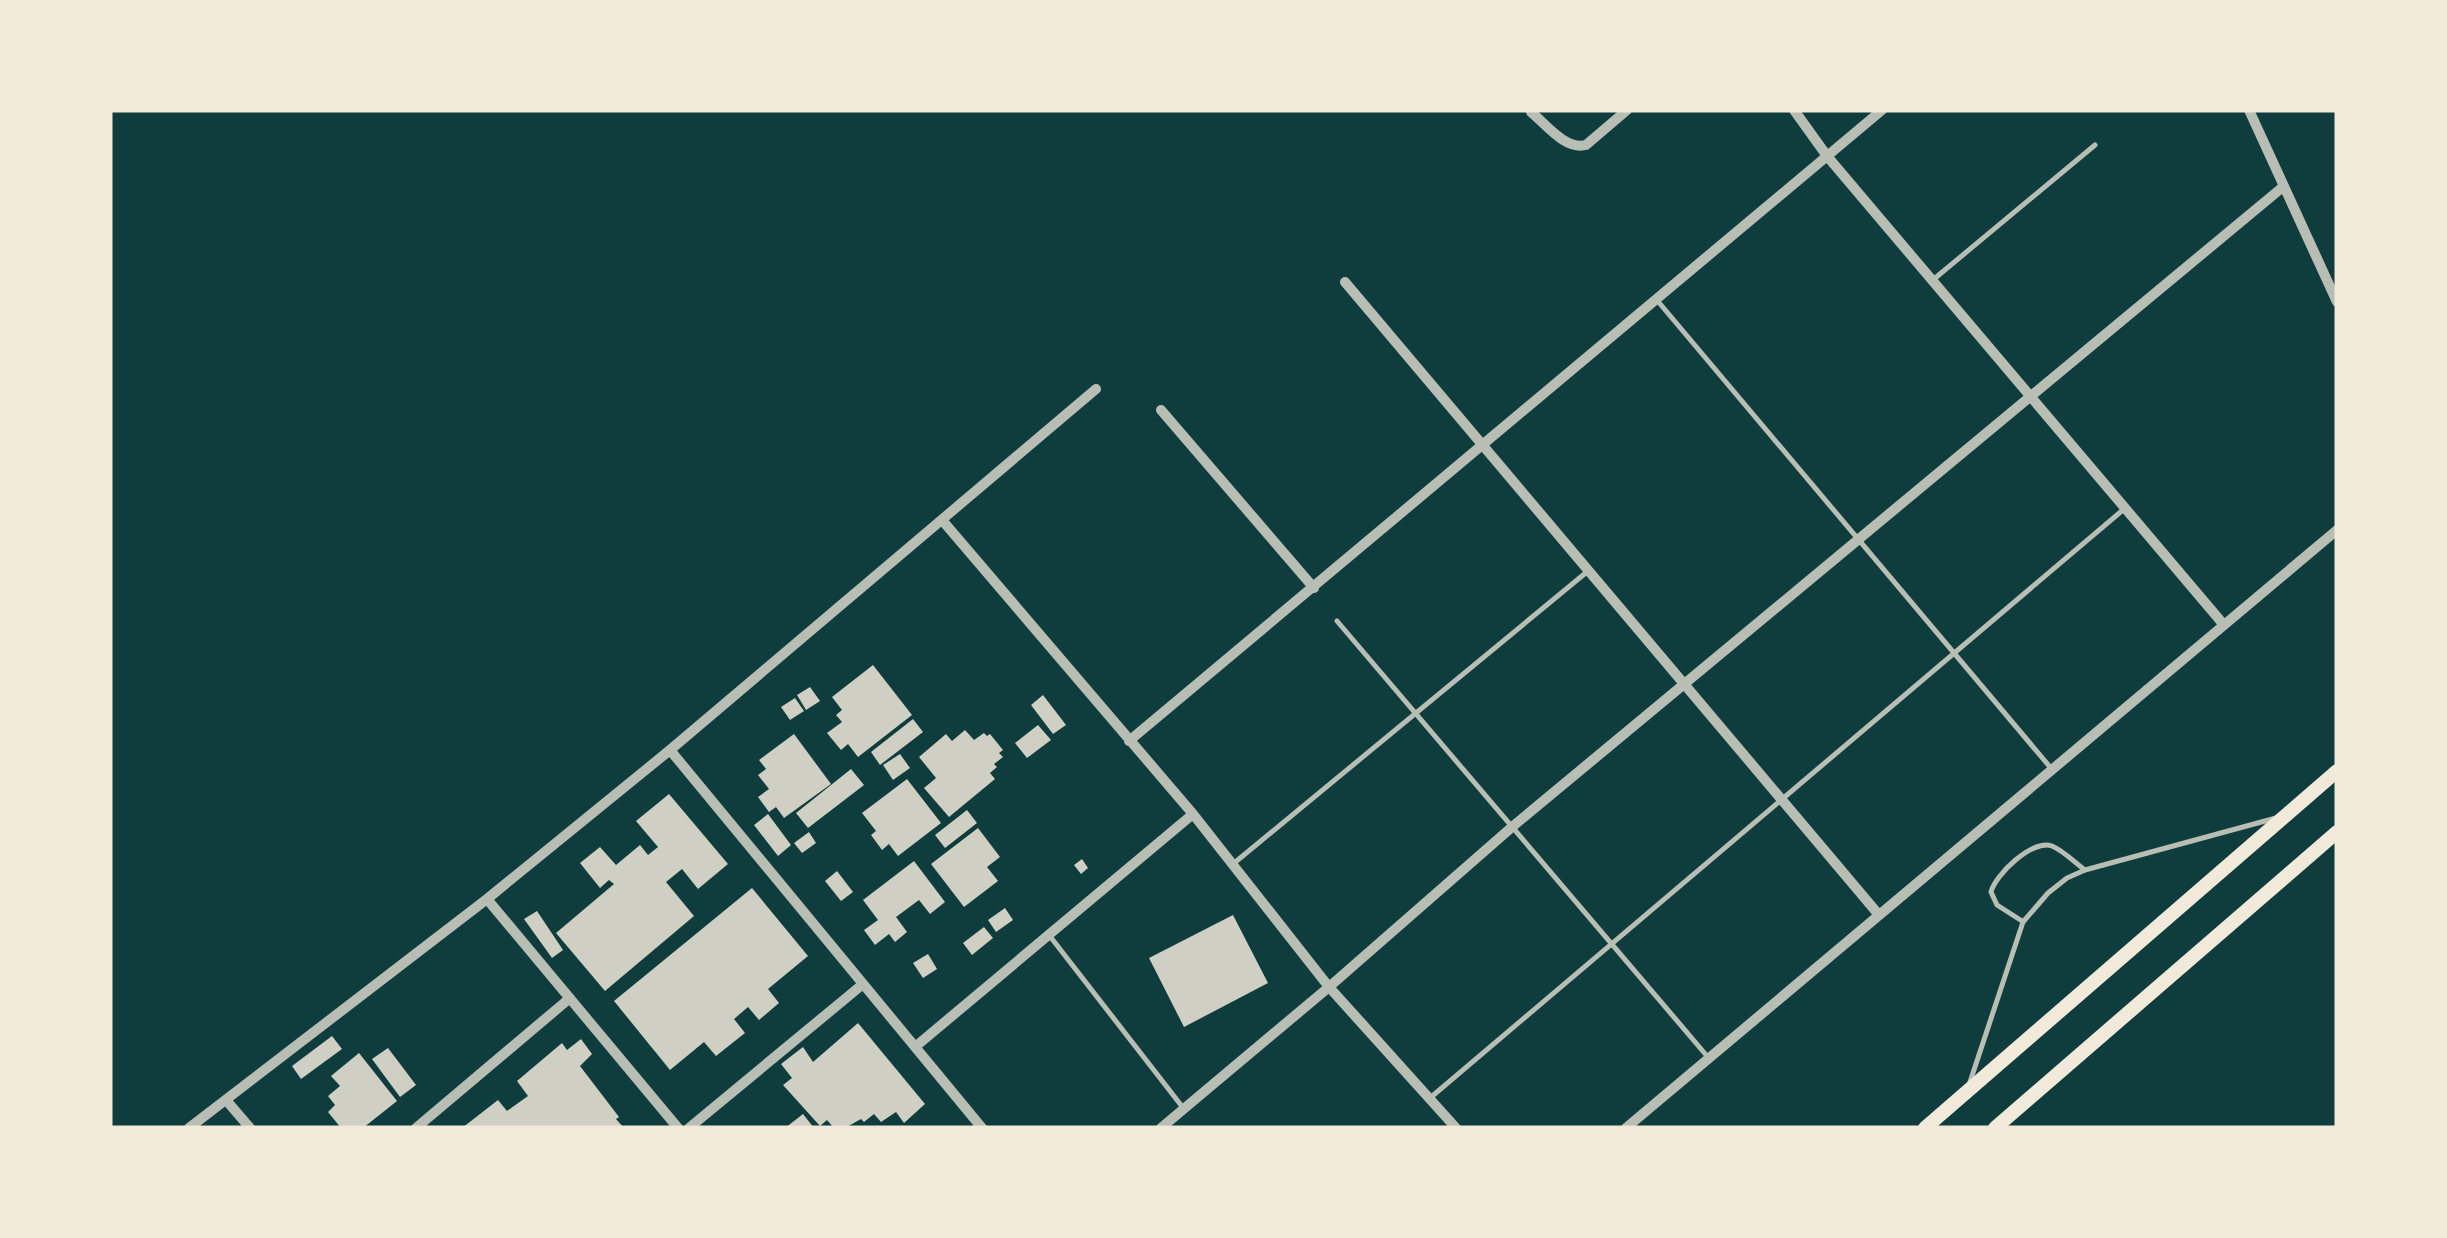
<svg xmlns="http://www.w3.org/2000/svg" width="2447" height="1238" font-family="'Roboto Condensed',sans-serif">
<style>
.building{fill:#cfcfc3}
.lines{fill:none;stroke-linecap:round;stroke-linejoin:round}
.service{stroke:#b8beb3;stroke-width:5}
.minor{stroke:#b8beb3;stroke-width:10}
.secondary{stroke:#f1e9da;stroke-width:14}
</style>
<rect width="100%" height="100%" fill="#0f3d3e"/>
<path class="building" d="M873 665 912 715 858 757 848 744 841 750 827 733 842 722 836 715 842 710 832 697Z
M810 687 820 701 806 710 797 695Z
M1043 695 1066 725 1053 734 1031 705Z
M795 698 804 711 790 720 781 707Z
M913 719 923 732 880 765 871 752Z
M1038 725 1051 740 1027 758 1015 743Z
M965 730 974 740 984 733 987 736 990 734 1003 750 999 753 1003 757 994 764 997 767 990 773 995 779 949 817 924 788 936 778 919 757 946 734 952 741Z
M794 734 831 784 784 818 776 807 769 812 758 797 769 789 758 775 766 769 759 760Z
M900 754 910 768 893 780 883 765Z
M851 769 864 785 808 828 796 813Z
M907 779 941 823 898 856 889 844 882 850 871 835 876 831 862 813Z
M669 794 728 864 698 889 682 869 666 882 694 916 605 991 556 933 614 884 609 880 600 888 580 863 600 847 616 865 640 845 648 855 658 847 636 821Z
M967 810 977 823 945 848 935 835Z
M768 814 791 845 778 856 754 825Z
M978 828 1000 857 987 867 998 881 964 907 931 864Z
M809 832 816 843 802 853 794 843Z
M1082 859 1088 868 1081 874 1074 865Z
M914 861 945 902 930 914 919 900 896 917 907 932 895 942 889 934 875 945 864 930 878 920 863 900Z
M837 871 853 892 841 901 825 881Z
M752 888 808 956 768 989 779 1003 759 1020 748 1007 734 1019 745 1033 716 1056 704 1042 670 1070 614 1001Z
M1005 908 1013 920 996 932 988 920Z
M537 911 563 950 552 958 524 919Z
M1233 915 1268 983 1184 1027 1149 958Z
M984 927 993 938 972 955 963 943Z
M928 954 937 969 923 978 913 963Z
M858 1023 925 1104 904 1123 896 1112 881 1122 874 1114 864 1122 861 1119 845 1128H834L827 1120 820 1126 783 1085 792 1078 781 1064 803 1047 813 1062Z
M332 1036 342 1049 301 1079 292 1066Z
M581 1039 592 1054 580 1066 619 1117 616 1119 624 1128H462L498 1100 507 1111 528 1096 517 1081 562 1043 567 1050Z
M388 1048 416 1085 400 1097 372 1059Z
M359 1053 397 1101 363 1128H341L328 1112 335 1105 328 1096 340 1086 331 1076Z
M803 1114 814 1128H785Z"/>
<g class="lines">
<path class="service" d="M1934 279 2095 145
M1656 299 2050 767
M1337 621 1707 1056
M1233 864 1588 571
M2022 921 1997 905 1991 892C1995 875 2032 839 2052 846 2064 851 2075 863 2085 870
M1049 935 1184 1109
M1970 1082 2023 922 2048 893 2067 878 2085 870 2276 818
M1430 1098 2124 509"/>
<path class="minor" d="M1794 110 1827 156 2224 625
M2249 110 2337 302
M1531 112C1547 125 1565 150 1586 145L1627 110
M1345 282 1879 915
M1161 410 1314 588
M942 520 1193 814 1329 987 1456 1128
M1129 741 1882 110
M670 750 982 1128
M487 899 678 1128
M915 1047 1193 814
M226 1100 250 1128
M189 1128 487 899 670 750 1096 389
M416 1128 570 998
M689 1128 863 984
M1161 1128 1329 987 1512 827 2284 186
M1626 1128 2337 530"/>
<path class="secondary" d="M1925 1128 2337 771
M1995 1128 2337 832"/>
</g>
<rect width="2447" height="1238" fill="none" stroke="#f1e9da" stroke-width="225"/>
</svg>
